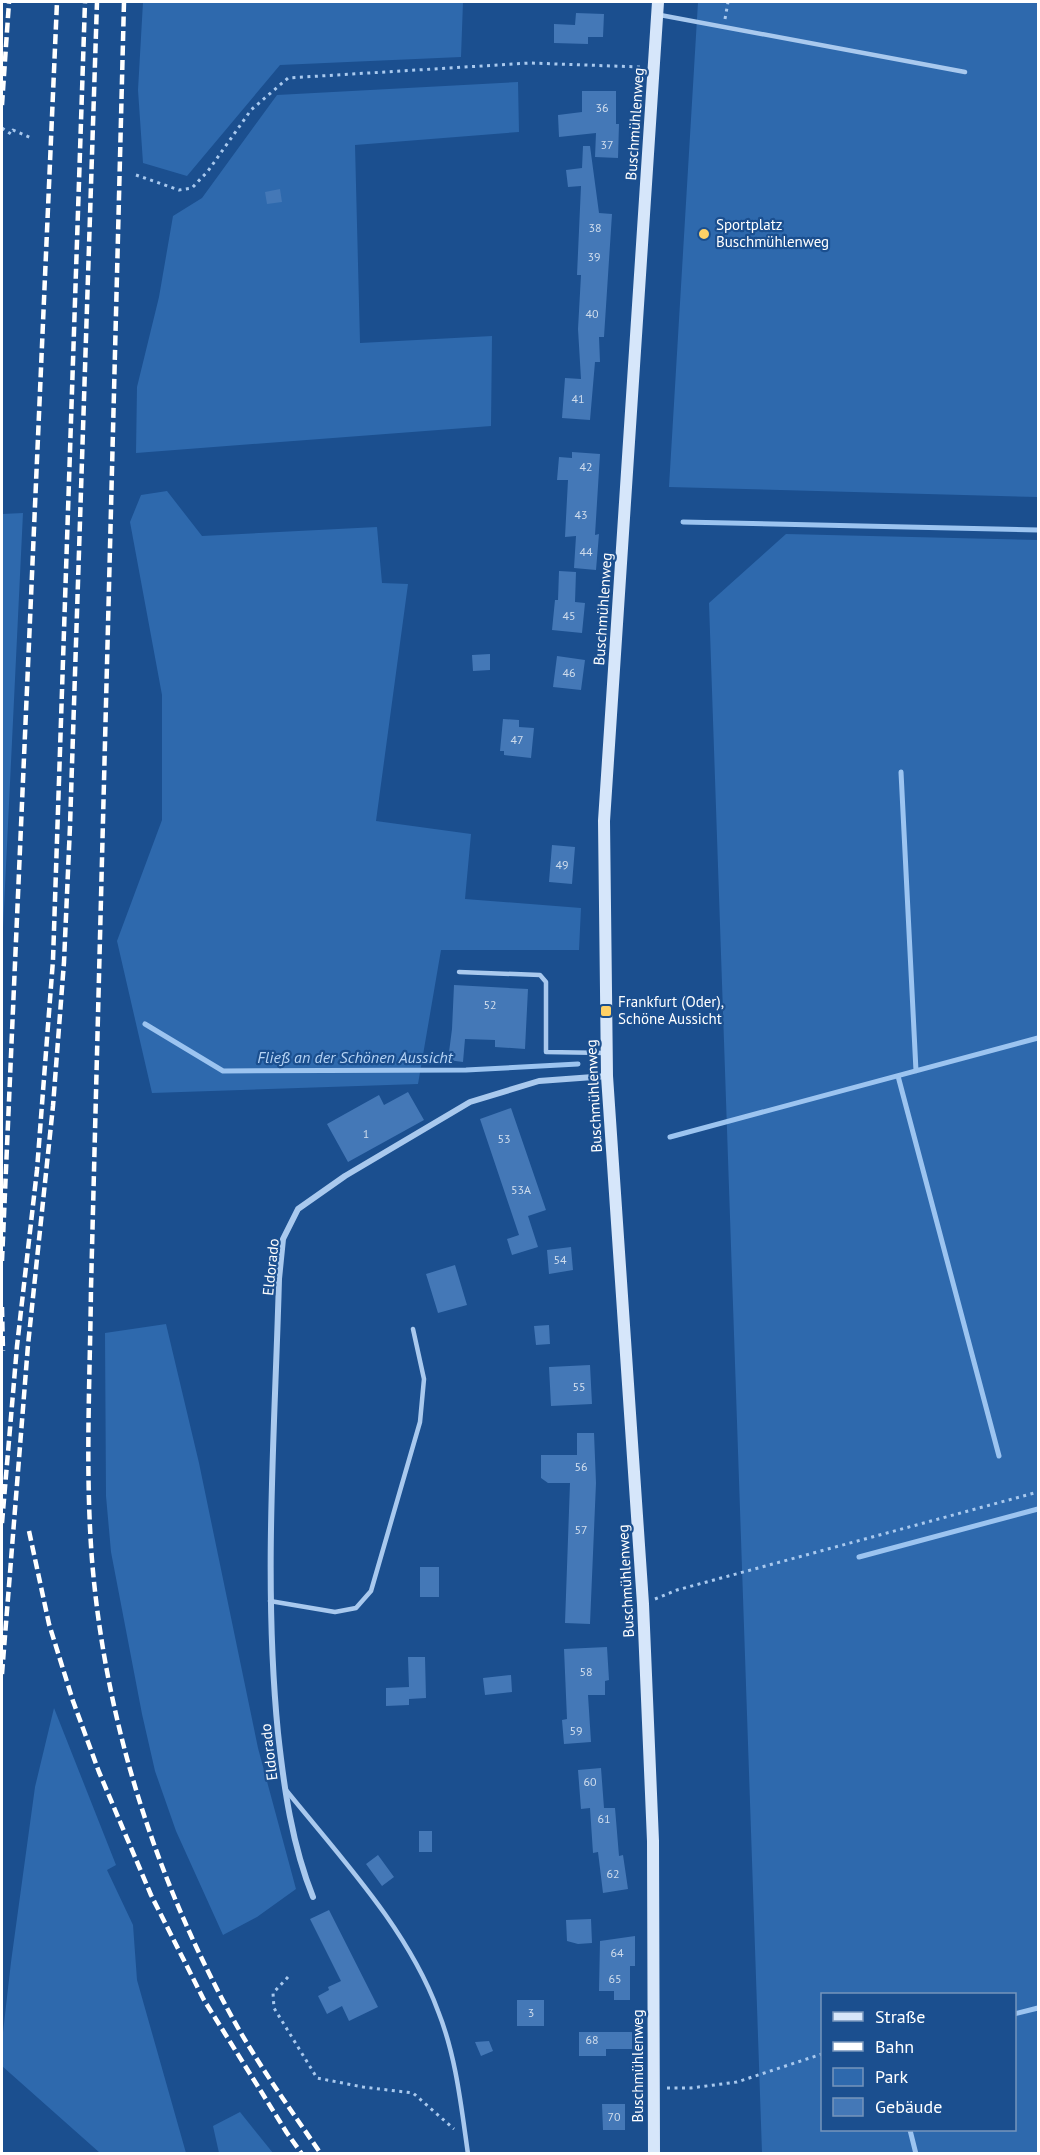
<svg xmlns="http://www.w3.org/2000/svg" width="1040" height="2155" font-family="'PT Sans',sans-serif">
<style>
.green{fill:#2e69ad;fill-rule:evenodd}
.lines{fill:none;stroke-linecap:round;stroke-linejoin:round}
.stream{stroke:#9cc4f0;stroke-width:5}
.building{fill:#4478b7}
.path{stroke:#a9c9ee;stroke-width:3;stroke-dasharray:3 4.5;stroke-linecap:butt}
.lane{stroke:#a9c9ee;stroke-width:4.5}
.street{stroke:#a9c9ee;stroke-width:6}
.secondary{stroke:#d6e6fa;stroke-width:12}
.rail{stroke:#fff;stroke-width:4.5;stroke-dasharray:10 4.5;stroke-linecap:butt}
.poi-dot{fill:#ffd166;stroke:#1b4f8f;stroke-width:2}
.labels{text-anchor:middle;stroke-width:4.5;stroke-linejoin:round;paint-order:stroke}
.number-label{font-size:12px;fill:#d0dded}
.street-label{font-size:15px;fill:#fff;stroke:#1b4f8f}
.poi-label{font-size:15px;fill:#fff;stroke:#1b4f8f;text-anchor:start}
.water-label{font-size:16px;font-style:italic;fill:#b5d3f5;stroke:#1b4f8f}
</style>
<rect width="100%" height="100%" fill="#1b4f8f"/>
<path class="green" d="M143 2H463L461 57 280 65 187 176 143 163 138 90Z
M698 2H1038V497L669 487Z
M518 82 519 132 355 145 360 343 492 336 491 426 136 453 137 387 159 297 173 216 202 198 277 95Z
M167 491 202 536 377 527 382 583 408 584 376 821 471 834 465 899 581 908 579 950H441L418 1084 152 1093 117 941 162 820V695L130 522 141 495Z
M23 513 2 949V514Z
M786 534 1038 540V2153H762L709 603ZM822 1994H1014V2130H822Z
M166 1324 199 1463 258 1748 296 1889 257 1917 223 1935 176 1831 155 1771 142 1714 111 1552 106 1496 105 1333Z
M54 1708 116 1865 107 1870 133 1925 137 1980 186 2153H100L2 2066V2041L11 1962 35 1787Z
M240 2112 273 2153H219L213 2126Z"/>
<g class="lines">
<path class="stream" d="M683 522 1038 530
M901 772 916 1071
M145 1024 223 1071 466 1070 578 1064
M898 1076 999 1456
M670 1137 1038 1038
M859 1557 1038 1509
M1014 2014 1038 2008
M910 2130 916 2154"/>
</g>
<path class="building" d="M576 13 604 14 603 37H588V44L554 43V24L575 25Z
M582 91H616V124H619L618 158 595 157 596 133 559 137 558 115 582 112Z
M583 146H590L599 213 612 214 604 337H599L600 362H595L590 420 562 418 565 378 581 379 578 329 581 275H577L581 186 568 187 566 170 582 168Z
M280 189 282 202 267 204 265 192Z
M572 452 600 454 595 535 599 534 596 570 574 568 576 536 565 537 568 480H557L559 457 572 458Z
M559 571 576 572 575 602 585 603 582 633 552 630 555 600H558Z
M490 654V670L473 671 472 655Z
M557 656 585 660 581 690 553 687Z
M503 719 519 720V727L534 728 531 758 504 755V751H500Z
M552 845 575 847 572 884 549 882Z
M454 985 528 989 525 1049 495 1047V1040L465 1039 463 1062 448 1060 452 1029Z
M408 1092 424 1120 348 1162 327 1124 379 1095 384 1105Z
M511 1108 546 1210 528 1216 538 1247 512 1255 507 1239 519 1235 480 1119Z
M571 1247 573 1270 549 1274 547 1250Z
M455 1265 467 1305 438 1313 426 1274Z
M549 1325 550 1344 536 1345 534 1326Z
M590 1365 592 1404 551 1406 549 1367Z
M577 1433H594L596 1483 590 1624 565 1623 570 1483H548L541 1478V1455H577Z
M420 1567H439V1597H420Z
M607 1647 609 1680 605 1681V1695H588L591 1742 564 1744 562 1720 567 1719 564 1649Z
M408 1657H425L426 1698 409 1699V1705L386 1706V1688L409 1687Z
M511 1675 512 1692 485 1695 483 1678Z
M601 1768 604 1808H615L619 1856 623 1855 628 1889 603 1893 598 1852 593 1853 590 1808 581 1809 578 1770Z
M419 1831H432V1852H419Z
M378 1855 394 1877 382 1886 366 1864Z
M329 1910 378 2007 349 2021 342 2006 327 2014 318 1996 329 1990 328 1987 341 1981 310 1919Z
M591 1919 592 1943 578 1944 567 1941 566 1920Z
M635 1936V1966H630V2000H614V1991H599L600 1941Z
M517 2000H544V2026H517Z
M579 2032H632V2049H606V2056H579Z
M489 2041 493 2051 481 2056 475 2042Z
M602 2104H625V2130H603Z"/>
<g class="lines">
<path class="path" d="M725 19 728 2
M2 128 11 134 13 130 31 138
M136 175 179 190 192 188 208 171 251 110 288 78 530 63 640 67
M655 1599 677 1590 1038 1492
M288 1977 273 1993 274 2008 317 2078 363 2087 413 2093 454 2129
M667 2088H691L737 2082 822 2054"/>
<path class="lane" d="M660 15 965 72
M459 972 540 975 546 982V1052L606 1053
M270 1601 335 1612 356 1608 371 1591 420 1422 424 1379 413 1329
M286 1790C340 1857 408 1929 438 2011 456 2056 461 2105 468 2154"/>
<path class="street" d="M313 1897C292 1845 284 1788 278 1733 263 1582 275 1429 279 1279L283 1239 298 1209 345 1176 470 1102 539 1081 607 1076"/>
<path class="secondary" d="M654 2154 653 1841 643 1604 607 1076 604 821 658 2"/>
<path class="rail" d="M124 2 91 1288C90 1379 85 1469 92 1560 105 1720 155 1878 233 2019 259 2066 291 2110 321 2154
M2 105 9 2
M2 1261 57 2
M2 1307 3 1351
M2 1523 17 1346 37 1170 53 960 85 2
M29 1531 49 1624 73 1701 99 1772 151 1895 204 2000 287 2133 302 2154
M2 1674 28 1345 53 1106 64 962 70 826 97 2"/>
</g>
<g class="poi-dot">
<circle cx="704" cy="234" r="6"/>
<rect x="600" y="1005" width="12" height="12" rx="3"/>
</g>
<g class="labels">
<g class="number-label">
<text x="602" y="112">36</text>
<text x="607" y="149">37</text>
<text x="595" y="232">38</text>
<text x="594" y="261">39</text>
<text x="592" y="318">40</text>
<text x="578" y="403">41</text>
<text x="586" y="471">42</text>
<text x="581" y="519">43</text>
<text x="586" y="556">44</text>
<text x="569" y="620">45</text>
<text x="569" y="677">46</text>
<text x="517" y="744">47</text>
<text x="562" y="869">49</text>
<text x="490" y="1009">52</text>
<text x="366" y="1138">1</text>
<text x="504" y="1143">53</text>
<text x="521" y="1194">53A</text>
<text x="560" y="1264">54</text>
<text x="579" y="1391">55</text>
<text x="581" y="1471">56</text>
<text x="581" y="1534">57</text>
<text x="586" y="1676">58</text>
<text x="576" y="1735">59</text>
<text x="590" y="1786">60</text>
<text x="604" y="1823">61</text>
<text x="613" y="1878">62</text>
<text x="617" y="1957">64</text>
<text x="615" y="1983">65</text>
<text x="531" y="2017">3</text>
<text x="592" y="2044">68</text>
<text x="614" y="2121">70</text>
</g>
<g class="street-label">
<text transform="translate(635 124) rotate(-86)" y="5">Buschmühlenweg</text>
<text transform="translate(603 609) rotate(-86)" y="5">Buschmühlenweg</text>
<text transform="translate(594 1096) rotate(-93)" y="5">Buschmühlenweg</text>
<text transform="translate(271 1267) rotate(-84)" y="5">Eldorado</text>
<text transform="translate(626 1581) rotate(-93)" y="5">Buschmühlenweg</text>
<text transform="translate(269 1752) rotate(-97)" y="5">Eldorado</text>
<text transform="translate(638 2066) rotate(-90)" y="5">Buschmühlenweg</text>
</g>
<g class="poi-label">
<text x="716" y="230">Sportplatz<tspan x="716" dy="17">Buschmühlenweg</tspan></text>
<text x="618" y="1007">Frankfurt (Oder),<tspan x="618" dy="17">Schöne Aussicht</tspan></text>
</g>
<g class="water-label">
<text x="355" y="1063">Fließ an der Schönen Aussicht</text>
</g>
</g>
<rect width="1040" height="2155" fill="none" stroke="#ffffff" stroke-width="6"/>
<rect x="821" y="1993" width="195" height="138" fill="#1b4f8f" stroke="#7695bc" stroke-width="1.5"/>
<rect x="833" y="2012" width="30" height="9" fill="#d6e6fa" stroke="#7695bc" stroke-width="1.5"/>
<text x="875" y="2023" font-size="18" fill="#ffffff">Straße</text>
<rect x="833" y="2042" width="30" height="9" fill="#ffffff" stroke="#7695bc" stroke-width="1.5"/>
<text x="875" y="2053" font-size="18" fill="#ffffff">Bahn</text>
<rect x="833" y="2068" width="30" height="18" fill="#2e69ad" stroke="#7695bc" stroke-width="1.5"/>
<text x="875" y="2083" font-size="18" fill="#ffffff">Park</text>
<rect x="833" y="2098" width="30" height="18" fill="#4478b7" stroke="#7695bc" stroke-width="1.5"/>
<text x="875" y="2113" font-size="18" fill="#ffffff">Gebäude</text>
</svg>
